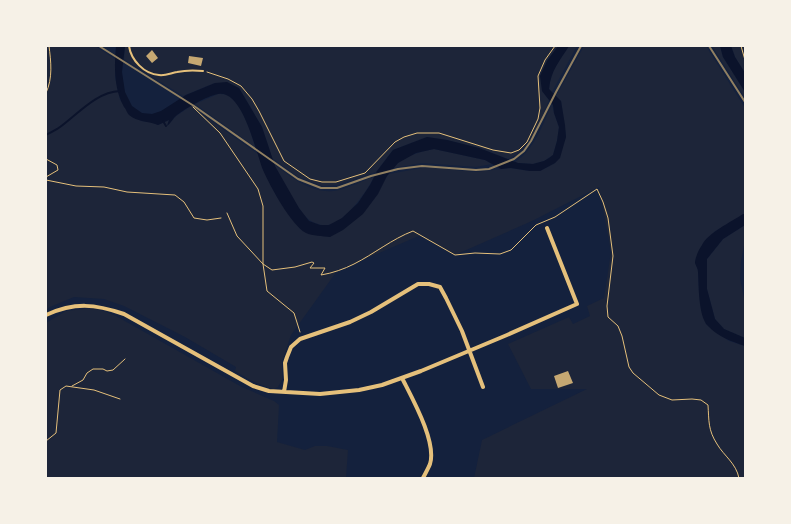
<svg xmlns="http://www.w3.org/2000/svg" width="791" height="524" font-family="'Sofia Sans Condensed',sans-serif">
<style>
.green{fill:#1d2539}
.water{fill:#0b132b}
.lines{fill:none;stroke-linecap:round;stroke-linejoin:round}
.stream{stroke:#0b132b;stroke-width:2}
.building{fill:#c6a872}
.path{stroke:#e5c07b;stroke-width:1}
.service{stroke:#e5c07b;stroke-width:2}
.minor{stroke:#e5c07b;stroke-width:4}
.rail{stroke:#918062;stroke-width:2}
</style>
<rect width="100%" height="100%" fill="#14213d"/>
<path class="green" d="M46 46H95L115 59V77L120 100 141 121 151 122 158 125 169 120 167 126 176 116 191 106 193 108 258 154 264 171 277 197 330 237 389 174 422 168H435L476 172 511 168 530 171H540L555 163 566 137 561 101 556 96 584 46H706L745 108V214L714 232 695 262 698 269 699 293 702 310 706 324 729 341 745 346V478H474L482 440 587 389H531L508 344 569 317 573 324 590 316 587 306 604 298 611 252 599 187 532 221 455 255 421 235 337 271 291 335 282 362V380L278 387 274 389 269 388 250 380 235 371 236 367 185 337 124 306 104 299 74 297 50 307 46 310Z
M125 46H558L547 61 542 91 549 100C540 121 530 150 508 159L479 148 447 140 427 137 393 150 376 172 337 185 323 186 298 177 272 158 262 127 239 88 215 83 183 96 124 59Z
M569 46H577L552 92 549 89C551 70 558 62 569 46Z
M712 46H720L723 57 745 92V98Z
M731 46H745V73L735 57Z
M218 94C221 94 225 94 227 95 241 101 252 134 255 147L195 104Z
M552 104 554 113 559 127 557 141 553 155 544 161 533 164 518 163 515 162C534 150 543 124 552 104Z
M434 149 485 160 492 164 476 167 422 163 393 168C403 156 419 152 434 149Z
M274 164C292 178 314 196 339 190 351 187 362 181 374 177 367 191 345 223 328 225 323 226 316 224 311 221 300 215 279 177 274 164Z
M745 225V241L741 261 740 279 745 302V338L724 329 715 319 707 289V259L723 239Z
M91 308 104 311 116 316 240 386 274 401 279 405 277 442 305 450 315 446H327L348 450 346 478H46V323L66 311Z"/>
<path class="water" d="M116 46H125L122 72 125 92 132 106 142 113 152 114 161 111 186 95 215 83 227 82 239 88 262 127 275 166 299 208 309 221 320 225H329L342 218 358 203 370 185 377 171 393 150 427 137 447 140 479 148 518 163 533 164 544 161 549 158 553 155 557 141 559 127 554 113 553 105 542 91 540 76 547 61 558 46H569C559 62 551 70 549 89L561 101 565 125 566 137 560 158 555 163 540 171H530L511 168 501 169 485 160 434 149 416 153 398 163 387 176 378 194 363 214 343 230 330 237C323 236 312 236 306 233 291 225 270 186 263 170 256 153 243 89 218 94 207 96 186 108 177 115 173 118 171 123 167 126L169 120 158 125C149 121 137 122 129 115 127 113 126 109 124 107 114 89 114 66 116 46Z
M720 46H731L735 57 745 73V92L723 57Z
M743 214H745V225L723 239 707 259V289L715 319 724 329 745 338V346C731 341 718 337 708 326 698 316 699 285 698 272 698 269 696 266 695 263 695 258 699 249 702 245 708 233 731 222 743 214Z"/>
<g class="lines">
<path class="stream" d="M163 121 166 126
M46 135C51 132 56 130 60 127 78 114 96 92 120 91"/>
</g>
<path class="building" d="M152 50 158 58 152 63 146 56Z
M189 56 203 58 201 66 188 63Z
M568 371 573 383 558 388 554 376Z"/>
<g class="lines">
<path class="path" d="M741 46 745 60
M207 72 228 79 241 86 252 99 259 111 284 161 310 179 322 182H336L365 173 395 142 404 137 417 133H439L493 150 511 153 519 150 527 142 538 119 540 108 538 76 545 60 555 46
M46 93C53 78 51 62 49 46
M193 107 220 133 258 189 263 206V264L267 291 294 313 300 332
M46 159 57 165 58 170 46 177
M46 180 76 186 104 187 127 192 175 195 184 202 194 218 207 220 221 218
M227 213 237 236 263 264 272 270 295 267 312 262 314 263 310 268H325L321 275C333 273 344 269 354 264 374 254 392 239 413 231L455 255 475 253 500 254 511 250 536 225 555 217 597 189 603 202 608 218 613 256 607 306 608 317 618 326 622 336 629 367 633 373 659 395 672 400 692 399 701 400 708 405C709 421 708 430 717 444 724 456 736 463 739 478
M72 386 83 380 87 373 93 369H103L107 371 113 370 125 359
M46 441 56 433 60 390 66 386 94 390 120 399"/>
<path class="service" d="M129 46C131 60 144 74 159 75 165 76 171 73 177 72 186 70 194 70 203 71"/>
<path class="minor" d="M46 315C75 302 95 304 124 314L253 386 269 391 320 394 359 390 382 385 421 371 507 335 577 304 547 228
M402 378C412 398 437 442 430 464 428 469 425 474 423 478
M284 392 286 380 285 363 287 357 291 347 300 339 350 322 371 312 418 284H429L440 287 446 298 462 331 483 387"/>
<path class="rail" d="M99 46 194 106 298 179 321 188H337L371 176 398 169 422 166 476 170 489 169 514 159 524 151 531 141 556 92 581 46
M709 46 745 102
M745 261V272"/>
</g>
<rect width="791" height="524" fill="none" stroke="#f6f1e7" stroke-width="94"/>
</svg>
